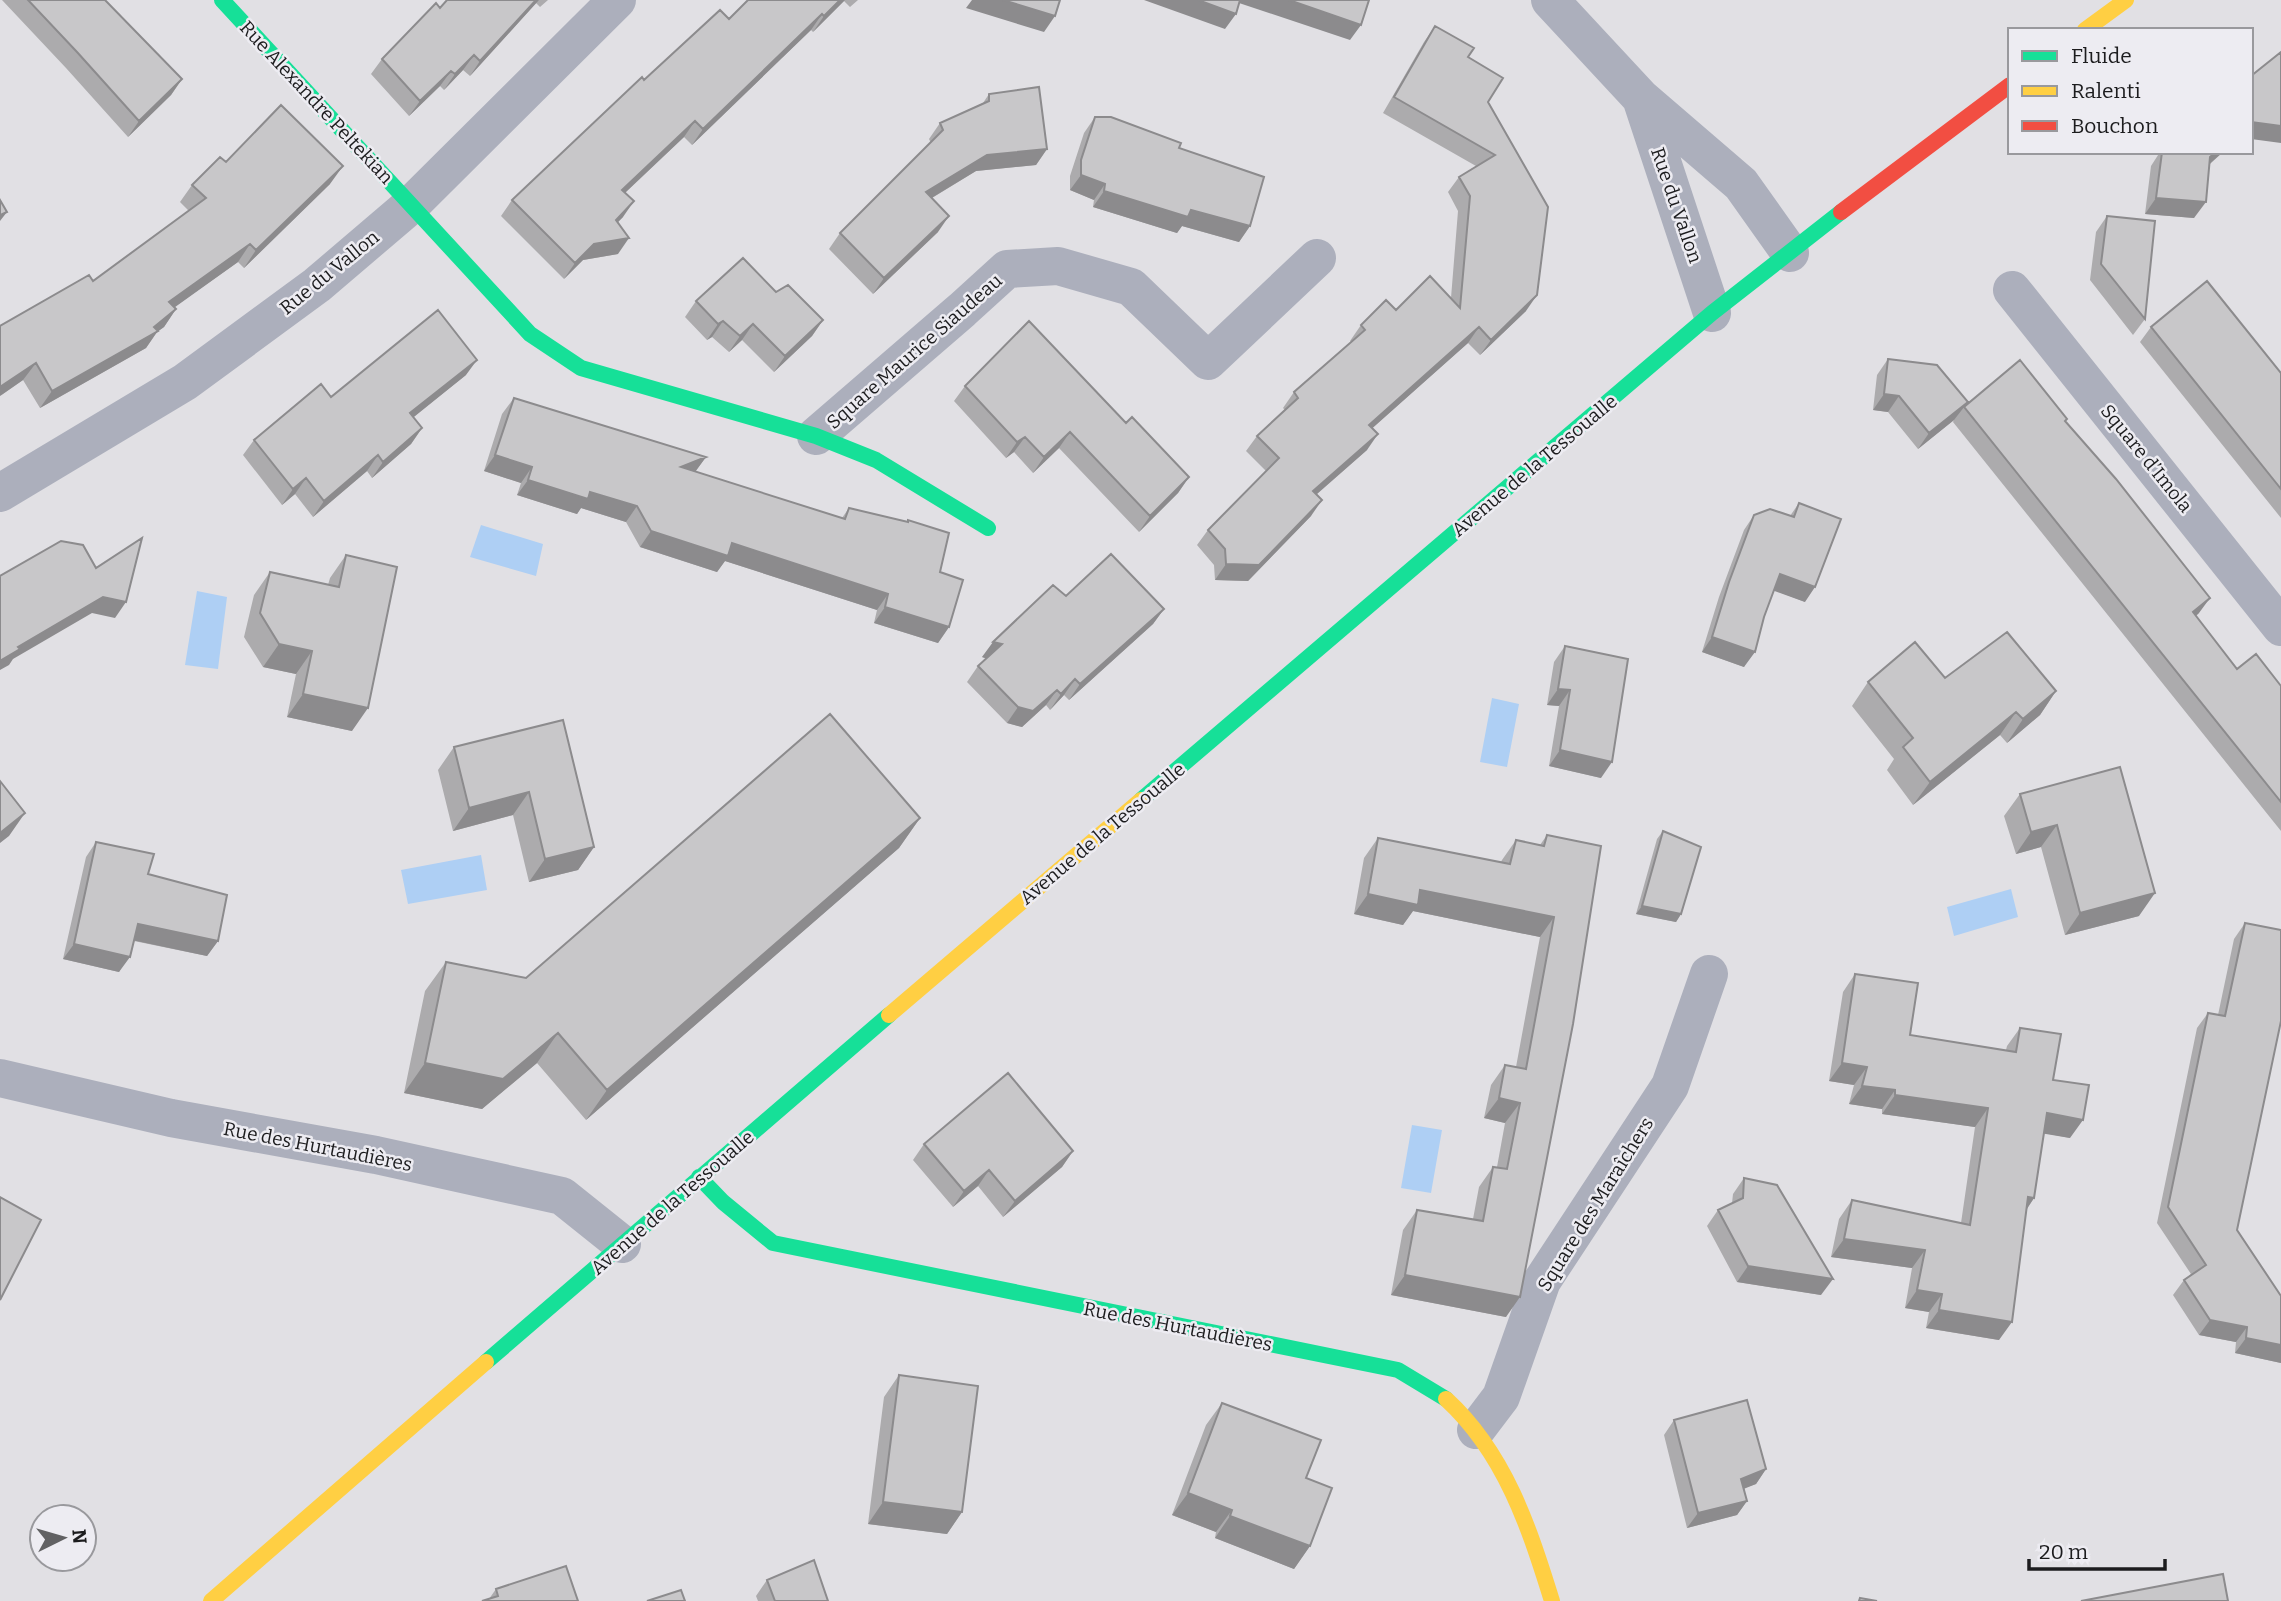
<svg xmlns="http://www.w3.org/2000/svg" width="2281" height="1601" font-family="Bitter,serif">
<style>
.water{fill:#aecff4}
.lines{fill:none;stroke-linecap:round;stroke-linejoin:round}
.street{stroke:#acafbc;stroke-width:38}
.fast{stroke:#16e098;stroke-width:16}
.slow{stroke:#ffcf43;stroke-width:16}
.jam{stroke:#f24e42;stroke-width:16}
.wall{fill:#acabad}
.shaded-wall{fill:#8c8b8d}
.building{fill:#c8c7c9;stroke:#8c8b8d;stroke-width:2}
.labels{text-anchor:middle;stroke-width:5;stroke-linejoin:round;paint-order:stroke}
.street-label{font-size:19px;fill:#1c1c1e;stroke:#edecf2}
</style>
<rect width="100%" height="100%" fill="#e1e0e4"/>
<path class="water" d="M481 525 543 544 536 576 470 557Z
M197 591 227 597 218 669 185 665Z
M1492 698 1519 704 1507 767 1480 762Z
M481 855 487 890 408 904 401 870Z
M2011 889 2018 917 1954 936 1947 907Z
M1412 1125 1442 1130 1431 1193 1401 1188Z"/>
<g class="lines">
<path class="street" d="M1550 0 1641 98
M2012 290 2281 627
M1712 313 1641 98 1741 184 1790 253
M816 436 962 310 1007 269 1058 266 1131 287 1208 361 1317 258
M0 493 185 382 317 285 412 204 617 0
M0 1078 171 1118 376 1155 562 1196 622 1244
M1476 1430 1501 1397 1542 1281 1670 1086 1709 974"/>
<path class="fast" d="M222 0 530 334 581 368 816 436 876 460 988 528
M1141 800 1712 313 1841 212
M699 1177 723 1202 773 1243 1398 1370 1446 1399
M486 1362 889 1015"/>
<path class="slow" d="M2085 30 2126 0
M889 1015 1141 800
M1446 1399C1505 1453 1529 1527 1552 1601
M211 1601 486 1362"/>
<path class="jam" d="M1841 212 2010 85"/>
</g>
<path class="wall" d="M2 0H105L182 79 171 95 128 137 66 68Z
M447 0H548L540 7 536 3 470 76 463 70 444 90 440 86 409 116 371 74 382 59 440 8Z
M748 0H858L850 7 844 1 813 32 811 30 692 145 684 137 625 193 623 217 618 222V254L583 260 564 279 501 216 512 200 644 80 729 19Z
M1435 26 1468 57 1488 102 1526 311 1480 355 1468 343 1372 428 1367 450 1317 494 1311 516 1248 581 1215 580 1214 565 1197 545 1208 530 1266 471 1246 451 1257 436 1285 410 1283 408 1294 392 1351 342 1350 341 1361 325 1396 310 1451 298 1458 211 1448 192 1459 177 1476 166 1383 113 1424 42Z
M989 94 1047 149 1036 165 976 171 932 198 938 232 873 294 829 249 840 233 931 143 929 139 940 123 983 103Z
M1095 117 1179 148 1250 226 1239 242 1182 226 1177 233 1093 207 1094 200 1070 190V176L1084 133Z
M2160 152H2223L2210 164 2194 218 2145 214 2151 166Z
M226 162 330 184 244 268 238 262 174 307 176 309 164 327 157 332 146 348 40 408 23 380 0 396 93 281 189 211 180 202 192 185Z
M2107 216 2145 319 2133 335 2090 280 2096 232Z
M776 292 823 320 812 336 774 372 742 340 729 352 712 337 707 340 685 317 696 301Z
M2151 327 2281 373V518L2140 342Z
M1888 359 1968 402 2066 422 2199 613 2196 616 2237 669 2281 686V831L1953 422 1954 420 1918 449 1888 412 1873 410 1877 375Z
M466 375 413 417 422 428 411 444 372 478 367 471 313 517 295 494 282 505 243 455 254 440 331 397Z
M965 386 1126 423 1189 477 1178 493 1139 532 1059 448 1033 473 1014 452 1006 458 954 401Z
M514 398 706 457 695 472 842 518 849 508 907 522 908 520 940 572 949 627 938 643 874 623 877 610 725 561 717 572 640 547 626 522 581 508 577 514 517 495 521 483 484 471 502 414Z
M1799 503 1805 602 1774 590 1744 667 1702 652 1719 597 1744 530 1754 515 1790 516Z
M346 555 352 731 287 717 296 674 263 667 244 637 254 595 270 572 328 585 330 578Z
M1066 596 1164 609 1153 624 1069 700 1064 695 1050 710 1046 705 1022 727 1007 723 967 682 978 666 987 659 982 657Z
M1565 646 1601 778 1549 766 1559 706 1547 705 1554 662Z
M1945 678 2056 691 2040 715 2007 743 2000 735 1913 805 1887 770 1894 759 1852 706 1868 682Z
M563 720 594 847 578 870 529 882 513 815 453 831 438 770 454 747Z
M2120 767 2139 916 2065 935 2041 847 2016 854 2004 816 2020 794Z
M920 818 899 848 586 1120 537 1063 482 1109 404 1093 425 991 446 962 526 978Z
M1663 831 1681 914 1676 922 1636 914 1657 839Z
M1547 835 1601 846 1506 1317 1391 1295 1403 1230 1417 1210 1473 1219 1479 1187 1493 1167H1497L1505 1123 1484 1118 1491 1085 1505 1065 1516 1067 1540 937 1413 911 1403 925 1354 914 1364 858 1378 838 1501 862 1502 860 1516 840 1540 845Z
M96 842 148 874 218 941 207 956 134 941 119 972 63 959 86 857Z
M2245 923 2280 1025 2237 1230 2281 1296V1363L2235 1353 2236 1342 2199 1335 2173 1295 2184 1280 2191 1274 2157 1223 2197 1028 2208 1013 2218 1015 2234 939Z
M1855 974 1910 1035 2006 1050 2007 1046 2020 1028 2053 1080 2070 1138 2044 1133 2034 1198 2027 1209 1999 1340 1926 1328 1929 1312 1905 1308 1912 1268 1831 1257 1839 1219 1852 1200 1961 1223 1975 1127 1882 1114V1109L1849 1104 1854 1085 1829 1081 1843 992Z
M924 1144 1073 1151 1062 1167 1003 1217 978 1186 953 1207 913 1160Z
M1744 1178 1821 1295 1737 1282 1707 1226 1718 1210 1732 1203 1733 1194Z
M899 1375 962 1512 947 1534 868 1524 884 1397Z
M1222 1403 1306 1478 1310 1546 1294 1569 1215 1538 1216 1532 1172 1515 1206 1425Z
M1674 1420 1766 1469 1756 1484 1744 1488 1747 1501 1737 1515 1687 1528 1664 1435Z
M767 1580 828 1601H758L756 1596Z
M496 1589 578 1601 489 1599Z"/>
<path class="shaded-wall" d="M536 0H539L470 76 480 61Z
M840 0H845L813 32 824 16Z
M972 0H1003L1055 16 1044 32 966 8Z
M1144 0H1198L1236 14 1225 29Z
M1234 0H1289L1361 25 1350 40 1233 1Z
M822 14 811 30 692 145 703 129Z
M474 55 463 70 444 90 455 74Z
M451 71 440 86 409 116 420 101Z
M182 79 171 95 128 137 139 121Z
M695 121 684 137 611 206 622 190Z
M2251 122 2281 126V143L2251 139Z
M1047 149 1036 165 976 171 915 208 926 192 987 155Z
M2216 152H2223L2199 173 2210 157Z
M343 166 330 184 244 268 256 250Z
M1081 175 1105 184 1094 200 1070 190Z
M1104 191 1191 210 1250 226 1239 242 1182 226 1177 233 1093 207Z
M2156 198 2206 202 2194 218 2145 214Z
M634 201 623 217 605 235 616 220Z
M7 212 0 221V215Z
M949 216 938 232 873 294 884 278Z
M629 238 618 254 583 260 564 279 575 263 594 244Z
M250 244 238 262 157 320 169 302Z
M1537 295 1526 311 1480 355 1491 340Z
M176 309 164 327 157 332 146 348 40 408 52 391 154 327Z
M823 320 812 336 774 372 785 356Z
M723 321 712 337 707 340 718 324Z
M753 324 742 340 729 352 740 336Z
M1479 327 1468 343 1358 441 1369 425Z
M477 360 466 375 399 429 410 413Z
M36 363 23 380 0 396V387Z
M1884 394 1899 396 1888 412 1873 410Z
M1968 402 1954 420 1918 449 1929 433Z
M422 428 411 444 372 478 383 462Z
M1070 432 1059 448 1033 473 1044 457Z
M1378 434 1367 450 1302 507 1313 491Z
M1025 437 1014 452 1006 458 1017 442Z
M378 455 367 471 313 517 324 501Z
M495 455 532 467 521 483 484 471Z
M706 457 695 472 681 467Z
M1189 477 1178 493 1139 532 1150 516Z
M306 478 295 494 282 505 293 489Z
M528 480 590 492 637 506 626 522 581 508 577 514 517 495Z
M1322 500 1311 516 1248 581 1215 580 1226 564Z
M651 531 732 543 888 594 877 610 725 561 717 572 640 547Z
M1780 574 1815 587 1805 602 1769 589Z
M103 597 126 602 115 618 92 613 13 659 9 665 0 670V661L18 647Z
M2210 598 2199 613 2182 627 2193 612Z
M885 607 949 627 938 643 874 623Z
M1164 609 1153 624 1069 700 1080 684Z
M1712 637 1755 652 1744 667 1702 652Z
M993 642 1002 644 991 660 982 657Z
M279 644 312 651 296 674 263 667Z
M1075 679 1064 695 1050 710 1061 694Z
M1558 689 1570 690 1559 706 1547 705Z
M1057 690 1046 705 1022 727 1007 723 1018 707Z
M2056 691 2040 715 2007 743 2023 719Z
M303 694 368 708 352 731 287 717Z
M2016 712 2000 735 1913 805 1930 782Z
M1560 750 1612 762 1601 778 1549 766Z
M529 792 513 815 453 831 469 808Z
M25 813 9 836 0 843V833Z
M920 818 899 848 586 1120 607 1090Z
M2057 825 2041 847 2016 854 2031 832Z
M594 847 578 870 529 882 545 859Z
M1420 890 1554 917 1540 937 1413 911 1403 925 1354 914 1368 894Z
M2155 893 2139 916 2065 935 2080 913Z
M1642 906 1681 914 1676 922 1636 914Z
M138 924 218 941 207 956 127 939Z
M74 944 130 957 119 972 63 959Z
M558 1033 537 1063 482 1109 404 1093 425 1063Z
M1842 1063 1867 1067 1854 1085 1829 1081Z
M1862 1086 1895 1090 1882 1109 1849 1104Z
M1895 1095 1988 1108 1975 1127 1882 1114Z
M1499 1098 1520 1103 1505 1123 1484 1118Z
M2047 1113 2083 1120 2070 1138 2034 1132Z
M1073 1151 1062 1167 1003 1217 1015 1201Z
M989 1170 978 1186 953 1207 964 1191Z
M2028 1197 2034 1198 2022 1216Z
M1844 1239 1925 1250 1912 1268 1831 1257Z
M1748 1266 1833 1279 1821 1295 1737 1282Z
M1405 1275 1520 1297 1506 1317 1391 1295Z
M1917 1290 1942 1294 1929 1312 1905 1308Z
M1939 1310 2012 1322 1999 1340 1926 1328Z
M2210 1320 2247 1327 2236 1342 2199 1335Z
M2246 1338 2281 1345V1363L2235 1353Z
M1766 1469 1756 1484 1731 1494 1741 1479Z
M1188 1493 1232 1510 1216 1532 1172 1515Z
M1747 1501 1737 1515 1687 1528 1698 1513Z
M883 1502 962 1512 947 1534 868 1524Z
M1230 1516 1310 1546 1294 1569 1215 1538Z"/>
<path class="building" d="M28 0H105L182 79 139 121 77 52Z
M447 0H536L480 61 474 55 455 74 451 71 420 101 382 59 436 3 440 8Z
M748 0H840L824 16 822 14 703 129 695 121 622 190 634 201 616 220 629 238 594 244 575 263 512 200 642 77 644 80 720 10 729 19Z
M1003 0H1060L1055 16Z
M1198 0H1240L1236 14Z
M1289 0H1369L1361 25Z
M1435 26 1474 48 1468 57 1503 78 1488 102 1548 207 1537 295 1491 340 1479 327 1369 425 1378 434 1313 491 1322 500 1259 565 1226 564 1225 549 1208 530 1279 458 1257 436 1298 398 1294 392 1365 330 1361 325 1386 300 1396 310 1430 276 1460 308 1470 196 1459 177 1495 155 1394 97Z
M2281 52V126L2251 122V76Z
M1039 87 1047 149 987 155 926 192 949 216 884 278 840 233 943 130 940 123 989 101V94Z
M281 105 343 166 256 250 250 244 169 302 176 309 154 327 158 331 52 391 36 363 0 387V326L89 275 93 281 206 198 192 185 220 157 226 162Z
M1095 117H1111L1181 143 1179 148 1264 177 1250 226 1191 210 1188 217 1104 191 1105 184 1081 175V160Z
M2162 152H2216L2210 157 2206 202 2156 198Z
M0 200 7 212 0 215Z
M2107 216 2155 221 2145 319 2101 264Z
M743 258 776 292 788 285 823 320 785 356 753 324 740 336 723 321 718 324 696 301Z
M2207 281 2281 373V489L2151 327Z
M438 310 477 360 410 413 422 428 383 462 378 455 324 501 306 478 293 489 254 440 321 384 331 397Z
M1029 321 1126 423 1132 417 1189 477 1150 516 1070 432 1044 457 1025 437 1017 442 965 386Z
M1888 359 1937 365 1968 402 1929 433 1899 396 1884 394Z
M2020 360 2067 419 2065 421 2116 479 2210 598 2193 612 2237 669 2256 654 2281 686V802L1964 407Z
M514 398 706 457 681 467 845 519 849 508 908 522V520L949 533 940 572 963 580 949 627 885 607 888 594 732 543 728 556 651 531 637 506 590 492 588 499 528 480 532 467 495 455Z
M1799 503 1841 519 1815 587 1780 574 1764 617 1755 652 1712 637 1729 582 1754 515 1770 509 1794 517Z
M142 538 126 602 103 597 18 647 20 649 0 661V576L61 541 83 545 96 568Z
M1111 554 1164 609 1080 684 1075 679 1061 694 1057 690 1033 711 1018 707 978 666 1002 644 993 642 1053 585 1066 596Z
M346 555 397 567 368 708 303 694 312 651 279 644 260 613 270 572 339 587Z
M2007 632 2056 691 2023 719 2016 712 1930 782 1903 747 1913 738 1868 682 1915 642 1945 678Z
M1565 646 1628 659 1612 762 1560 750 1570 690 1558 689Z
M830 714 920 818 607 1090 558 1033 503 1079 425 1063 446 962 526 978Z
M563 720 594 847 545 859 529 792 469 808 454 747Z
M2120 767 2155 893 2080 913 2057 825 2031 832 2020 794Z
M0 781 25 813 0 833Z
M1663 831 1701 847 1681 914 1642 906Z
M1547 835 1601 846 1573 1024 1520 1297 1405 1275 1417 1210 1483 1221 1493 1167 1507 1169 1520 1103 1499 1098 1505 1065 1526 1069 1554 917 1420 890 1418 905 1368 894 1378 838 1510 864 1516 840 1544 846Z
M96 842 154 854 148 874 227 895 218 941 138 924 130 957 74 944Z
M2245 923 2281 930V1021L2237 1230 2281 1296V1345L2246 1338 2247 1327 2210 1320 2184 1280 2206 1265 2168 1207 2208 1013 2225 1016Z
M1855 974 1918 983 1910 1035 2016 1052 2020 1028 2061 1034 2053 1080 2089 1085 2083 1120 2047 1113 2034 1198 2028 1197 2012 1322 1939 1310 1942 1294 1917 1290 1925 1250 1844 1239 1852 1200 1970 1225 1988 1108 1895 1095V1090L1862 1086 1867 1067 1842 1063Z
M1008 1073 1073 1151 1015 1201 989 1170 964 1191 924 1144Z
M1744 1178 1777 1185 1833 1279 1748 1266 1718 1210 1743 1198Z
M0 1197 41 1220 0 1300Z
M899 1375 978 1386 962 1512 883 1502Z
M1747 1400 1766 1469 1741 1479 1747 1501 1698 1513 1674 1420Z
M1222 1403 1321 1440 1306 1478 1332 1488 1310 1546 1230 1516 1232 1510 1188 1493Z
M814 1560 828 1601H775L767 1580Z
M566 1566 578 1601H482L498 1596 496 1589Z
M2223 1574 2228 1601H2081Z
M681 1590 685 1601H647Z
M1860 1598 1877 1601H1859Z"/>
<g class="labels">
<g class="street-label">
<text transform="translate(317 102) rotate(47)" y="7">Rue Alexandre Peltekian</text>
<text transform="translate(1677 205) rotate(71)" y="7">Rue du Vallon</text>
<text transform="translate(329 272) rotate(-39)" y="7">Rue du Vallon</text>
<text transform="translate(914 351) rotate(-41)" y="7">Square Maurice Siaudeau</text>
<text transform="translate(2147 458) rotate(51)" y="7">Square d’Imola</text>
<text transform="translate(1534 465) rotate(-40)" y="7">Avenue de la Tessoualle</text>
<text transform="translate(1102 833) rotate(-40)" y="7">Avenue de la Tessoualle</text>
<text transform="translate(318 1146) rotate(11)" y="7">Rue des Hurtaudières</text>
<text transform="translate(672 1202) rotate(-41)" y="7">Avenue de la Tessoualle</text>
<text transform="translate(1595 1204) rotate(-58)" y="7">Square des Maraîchers</text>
<text transform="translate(1178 1326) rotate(11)" y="7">Rue des Hurtaudières</text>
</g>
</g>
<rect x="2008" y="28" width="245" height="126" fill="#edecf2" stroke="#99999d" stroke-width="2"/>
<rect x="2022" y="51" width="35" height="10" fill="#16e098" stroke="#99999d" stroke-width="2"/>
<text x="2071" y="63" font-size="21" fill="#1c1c1e">Fluide</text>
<rect x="2022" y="86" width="35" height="10" fill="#ffcf43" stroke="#99999d" stroke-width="2"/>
<text x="2071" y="98" font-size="21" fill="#1c1c1e">Ralenti</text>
<rect x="2022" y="121" width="35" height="10" fill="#f24e42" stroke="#99999d" stroke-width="2"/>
<text x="2071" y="133" font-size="21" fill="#1c1c1e">Bouchon</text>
<g transform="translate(63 1538) rotate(85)"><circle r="33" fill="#edecf2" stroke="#99999d" stroke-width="2"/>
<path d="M0-5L12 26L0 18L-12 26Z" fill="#616163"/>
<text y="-10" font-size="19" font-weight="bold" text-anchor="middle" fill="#1c1c1e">N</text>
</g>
<path d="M2029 1559v10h136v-10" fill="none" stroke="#1c1c1e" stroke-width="3.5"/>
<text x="2039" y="1559" font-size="21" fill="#1c1c1e" stroke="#edecf2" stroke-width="5" paint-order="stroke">20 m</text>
</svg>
